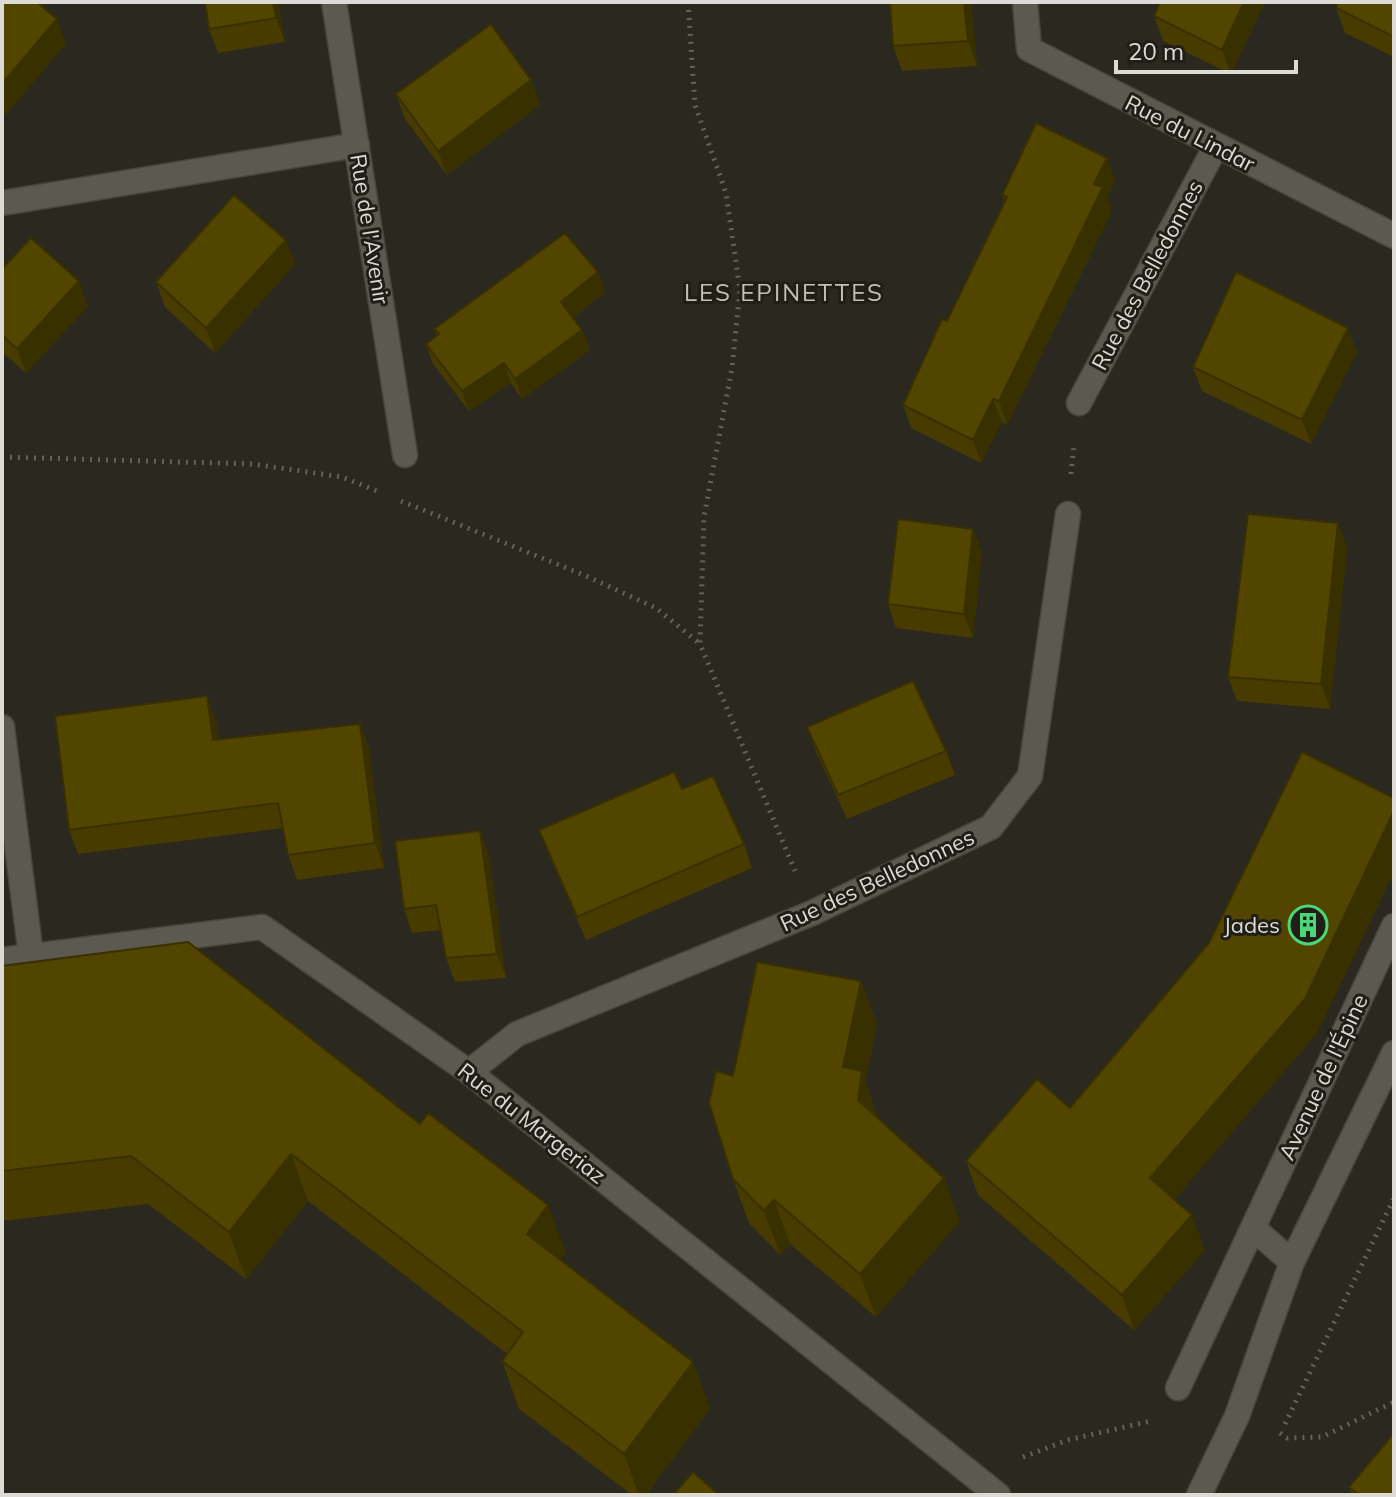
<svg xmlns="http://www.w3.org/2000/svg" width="1396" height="1497" font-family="Mulish,sans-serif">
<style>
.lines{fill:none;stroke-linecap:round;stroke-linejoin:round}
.minor-casing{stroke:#47463e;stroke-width:27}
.path{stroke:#64625a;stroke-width:5;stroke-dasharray:2 6;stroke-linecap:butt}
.minor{stroke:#5b5950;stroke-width:24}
.wall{fill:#473b00}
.shaded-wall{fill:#393000}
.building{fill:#524500;stroke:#393000;stroke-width:2}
.labels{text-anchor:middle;stroke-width:6;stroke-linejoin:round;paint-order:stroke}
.street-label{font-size:22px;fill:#dcdbd6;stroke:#201e16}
.poi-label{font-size:22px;fill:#dcdbd6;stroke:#201e16;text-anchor:end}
.neighbourhood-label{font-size:24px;letter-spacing:2px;fill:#c1bfb4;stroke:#201e16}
</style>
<rect width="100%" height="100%" fill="#2a281f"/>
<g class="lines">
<g class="minor-casing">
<path id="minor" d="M334 2 405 455
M1025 2 1029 49 1394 236
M2 203 357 145
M1079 403 1216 146
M2 727 31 956
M2 960 262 927 469 1072 998 1495
M469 1072 517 1034 812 913 991 827 1030 776 1068 514
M1253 1228 1292 1262
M1178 1388 1394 926
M1199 1495 1237 1416 1292 1262 1394 1053"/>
</g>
<path class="path" d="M688 2 695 105 726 193 740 290 732 368 704 517 700 644 795 871
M2 457 252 464 342 477 377 491
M1071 474 1074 444
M401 501 584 575 656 608 700 644
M1285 1424 1394 1198
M1280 1433 1287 1438 1322 1437 1394 1402
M1023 1457 1068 1440 1151 1421"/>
<use href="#minor" class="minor"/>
</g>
<path class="wall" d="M278 2 285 42 218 53 209 29Z
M890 2H971L977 66 902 71 893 46Z
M1160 2H1265L1231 74 1163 41 1154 16Z
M1394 2V57L1345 33 1336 8Z
M531 80 540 105 447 175 405 119 396 94Z
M1115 181 1107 198 1112 211 1007 425 1002 422 981 463 911 428 903 405 947 321 1005 202 1002 195Z
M295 264 215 353 165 307 156 282Z
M2 269 79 281 88 306 26 373 2 352Z
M605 292 573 318 582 330 590 350 522 399 511 383 469 411 433 364 426 344 436 336 434 329Z
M1348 328 1357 352 1311 444 1202 391 1193 367Z
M1338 523 1347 548 1330 709 1237 701 1228 677Z
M973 529 982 553 973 638 896 628 888 604Z
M216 721 218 739 360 724 369 748 384 868 297 880 288 855 283 828 78 854 69 830Z
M807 727 946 751 955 775 847 819 816 752Z
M682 789 744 844 752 868 586 940 548 853 539 830Z
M1394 798V872L1317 1033 1174 1200 1205 1250 1134 1330 978 1195 966 1161 1070 1108Z
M489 855 506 978 455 982 446 958 441 930 412 933 404 909Z
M2 966 566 1252 560 1260 693 1362 710 1409 646 1495H632L519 1409 502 1361 507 1354 308 1201 246 1279 148 1204 2 1221Z
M861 981 877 1024 865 1081 877 1115V1117L960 1221 876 1317 790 1244 780 1255 749 1223 733 1179Z
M1349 1487 1394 1495H1352Z"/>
<path class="shaded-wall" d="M273 2H278L285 42 276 18Z
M964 2H971L977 66 968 41Z
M1244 2H1265L1231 74 1222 50Z
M57 19 66 44 5 116 2 109V84Z
M531 80 540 105 447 175 438 151Z
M1107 158 1115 181 1107 198 1112 211 1007 425 999 401 1094 184Z
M286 240 295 264 215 353 206 328Z
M598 272 605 292 568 322 561 302Z
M79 281 88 306 26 373 17 349Z
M1348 328 1357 352 1311 444 1302 420Z
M582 330 590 350 522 399 515 379Z
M504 363 511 383 469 411 462 391Z
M993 399 1002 422 981 463 973 440Z
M1338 523 1347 548 1330 709 1321 684Z
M973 529 982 553 973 638 964 614Z
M207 696 216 721 222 765 213 740Z
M360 724 369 748 384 868 375 843Z
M1394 811V872L1317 1033 1163 1213 1150 1178Z
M480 831 489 855 506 978 497 954Z
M861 981 877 1024 865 1081 877 1115 873 1143 843 1067Z
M291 1154 308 1201 246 1279 229 1232Z
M944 1178 960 1221 876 1317 860 1274Z
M774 1200 790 1244 780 1255 764 1211Z
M548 1205 566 1252 544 1282 527 1234Z
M1192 1215 1205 1250 1134 1330 1122 1295Z
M693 1362 710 1409 646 1495H639L624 1454Z"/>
<path class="building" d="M2 2H37L57 19 2 84Z
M205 2H273L276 18 209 29Z
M890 2H964L968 41 893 46Z
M1160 2H1244L1222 50 1154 16Z
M1338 2H1394V37L1336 8Z
M491 24 531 80 438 151 396 94Z
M1036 123 1107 158 1094 184 1103 187 999 401 993 399 973 440 903 405 942 319 947 321 1007 197 1002 195Z
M234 195 286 240 206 328 156 282Z
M565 233 598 272 561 302 582 330 515 379 504 363 462 391 426 344 439 334 434 329Z
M31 238 79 281 17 349 2 335V269Z
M1236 272 1348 328 1302 420 1193 367Z
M1248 514 1338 523 1321 684 1228 677Z
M898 519 973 529 964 614 888 604Z
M913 681 946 751 838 795 807 727Z
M207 696 213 740 360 724 375 843 288 855 278 803 69 830 55 716Z
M1302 752 1394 798V811L1305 999 1150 1178 1192 1215 1122 1295 966 1161 1037 1079 1070 1108 1209 943Z
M674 772 682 789 713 776 744 844 577 917 539 830Z
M480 831 497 954 446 958 436 905 404 909 395 841Z
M188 942 420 1124 428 1113 548 1205 527 1234 693 1362 624 1454 502 1361 523 1332 291 1154 229 1232 131 1156 2 1171V966Z
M757 962 861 981 843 1067 862 1071 858 1100 944 1178 860 1274 774 1200 764 1211 733 1179 709 1103 716 1071 733 1076Z
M1394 1433V1495H1359L1349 1487Z
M693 1472 719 1495H673Z"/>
<defs>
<g id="building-ring" transform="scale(2)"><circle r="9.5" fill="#201e16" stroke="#4bd677" stroke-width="1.5"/><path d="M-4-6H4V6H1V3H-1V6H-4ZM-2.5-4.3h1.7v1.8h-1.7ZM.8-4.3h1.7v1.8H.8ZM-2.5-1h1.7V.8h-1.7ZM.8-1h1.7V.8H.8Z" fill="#4bd677"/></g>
</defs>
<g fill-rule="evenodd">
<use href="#building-ring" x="1308" y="925"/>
</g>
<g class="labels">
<g class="street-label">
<text transform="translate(1190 133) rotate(27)" y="8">Rue du Lindar</text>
<text transform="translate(370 229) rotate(81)" y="8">Rue de l'Avenir</text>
<text transform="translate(1147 275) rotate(-62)" y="8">Rue des Belledonnes</text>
<text transform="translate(877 880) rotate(-25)" y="8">Rue des Belledonnes</text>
<text transform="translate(1323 1077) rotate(-65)" y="8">Avenue de l'Épine</text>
<text transform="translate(532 1123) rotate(38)" y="8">Rue du Margeriaz</text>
</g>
<g class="poi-label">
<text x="1280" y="933">Jades</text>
</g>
<g class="neighbourhood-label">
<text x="784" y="301">LES EPINETTES</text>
</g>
</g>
<rect width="1396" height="1497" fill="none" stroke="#dcdbd6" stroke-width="8"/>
<path d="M1116 60v12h180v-12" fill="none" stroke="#dcdbd6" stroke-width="4"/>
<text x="1128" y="60" font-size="24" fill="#dcdbd6" stroke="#201e16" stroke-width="6" paint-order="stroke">20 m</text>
</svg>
